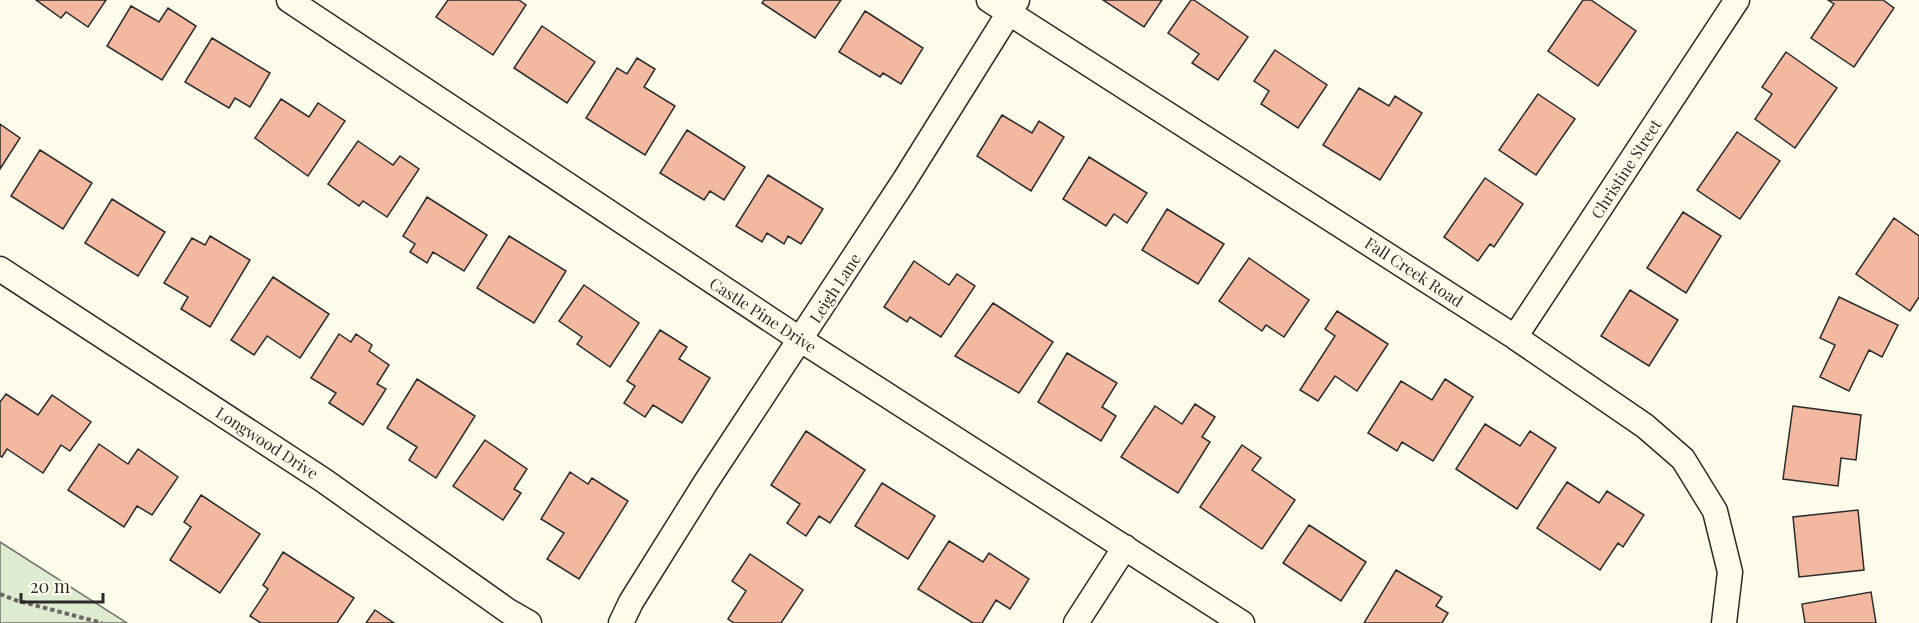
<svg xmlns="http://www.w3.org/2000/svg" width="1919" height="623" font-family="'Playfair Display',serif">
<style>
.grass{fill:#deebd1;stroke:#74746e;stroke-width:1.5}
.building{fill:#f2b8a0;stroke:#2b2b2b;stroke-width:1.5}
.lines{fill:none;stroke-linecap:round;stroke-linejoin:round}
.street-casing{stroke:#2b2b2b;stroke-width:27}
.path{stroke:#6a6964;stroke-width:4;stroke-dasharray:4.5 3;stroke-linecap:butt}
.street{stroke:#fdfbea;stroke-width:24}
.labels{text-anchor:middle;stroke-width:4.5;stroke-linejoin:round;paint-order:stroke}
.street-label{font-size:16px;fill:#2b2b2b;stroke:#fdfbea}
</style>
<rect width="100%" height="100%" fill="#fdfbea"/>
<path class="grass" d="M0 542 127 623H0Z"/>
<path class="building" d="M36 0H106L88 27 66 12 61 18Z
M448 0H519L526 5 493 55 436 17Z
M764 0H841L815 38 762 3Z
M1103 0H1162L1144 27Z
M1191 0H1194L1248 37 1218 80 1192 63 1199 54 1168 33Z
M1583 0H1591L1636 31 1598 86 1548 51Z
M1828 0H1883L1894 8 1854 67 1811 38 1834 4Z
M131 6 159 22 168 8 196 26 162 80 107 46Z
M865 11 923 48 901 84 883 73 880 77 839 52Z
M542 26 595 62 567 103 514 68Z
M212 38 270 73 250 107 235 98 229 108 185 82Z
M1275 50 1327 85 1298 128 1261 104 1269 91 1254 81Z
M1786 52 1837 88 1795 148 1755 119 1772 94 1762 87Z
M637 58 655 69 644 87 675 106 645 155 586 118 617 68 627 74Z
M1359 88 1389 106 1395 96 1422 113 1380 180 1323 145Z
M1538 94 1575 119 1536 175 1499 150Z
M281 99 309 117 318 103 345 121 308 176 255 138Z
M1002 115 1032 133 1039 121 1064 137 1031 191 977 156Z
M0 124 20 138 0 169Z
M687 130 745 167 724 200 710 191 704 200 660 173Z
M1737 132 1780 161 1740 219 1697 190Z
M358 141 393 165 400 156 419 169 387 217 363 201 359 206 328 184Z
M40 150 92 183 63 229 11 196Z
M1089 157 1147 193 1127 223 1114 214 1106 226 1063 199Z
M768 175 823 209 801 244 788 236 784 244 767 233 762 242 736 226Z
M1485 178 1523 204 1494 247 1490 244 1478 261 1444 237Z
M427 197 487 235 464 271 433 252 427 263 410 252 415 244 403 236Z
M112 199 165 232 138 276 85 243Z
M1167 209 1224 244 1198 284 1142 250Z
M1683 212 1721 236 1686 293 1647 268Z
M1894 218 1919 236V297L1910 311 1856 274Z
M210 236 250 260 210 327 181 309 188 297 164 283 192 238 205 245Z
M509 236 566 271 534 323 477 288Z
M1249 258 1309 300 1284 337 1266 325 1262 331 1219 301Z
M914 261 949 285 957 274 975 286 941 337 910 317 907 322 884 307Z
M273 277 329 314 300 358 267 336 254 355 231 340Z
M584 285 639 323 610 367 577 344 582 337 559 321Z
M1630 290 1678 320 1649 366 1601 336Z
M1839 297 1898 325 1882 357 1869 350 1849 391 1820 377 1835 345 1820 338Z
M993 303 1053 342 1019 393 955 356Z
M1337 311 1388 344 1357 391 1335 376 1318 401 1300 390 1335 336 1325 329Z
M660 330 687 347 679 359 710 378 682 423 653 405 645 417 624 403 635 386 627 381Z
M339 334 351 342 356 334 372 345 369 351 389 365 377 384 386 389 363 425 329 403 336 393 311 378Z
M1067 353 1117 383 1102 407 1116 416 1101 441 1038 402Z
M417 379 475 416 436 478 409 460 417 447 387 428Z
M1445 379 1473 397 1433 461 1402 442 1397 451 1368 433 1401 381 1432 400Z
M6 394 38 415 52 395 91 422 70 451 61 445 43 473 7 449 2 457 0 456V402Z
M1195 404 1215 417 1202 437 1210 442 1178 493 1121 457 1155 406 1182 424Z
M1793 406 1861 415 1856 460 1841 458 1838 486 1783 479Z
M1485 424 1520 446 1530 431 1556 448 1517 509 1456 469Z
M806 431 865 470 830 523 819 516 806 536 787 523 800 504 771 485Z
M485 440 527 469 514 489 521 493 503 520 453 486Z
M99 444 128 464 138 449 178 477 152 515 137 506 124 527 68 490Z
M1242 445 1261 458 1252 470 1295 500 1262 549 1200 507Z
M570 472 588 484 592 478 628 501 579 579 547 559 564 533 541 519Z
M1567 482 1599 503 1607 491 1644 515 1623 547 1618 543 1600 570 1537 528Z
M882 483 935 516 908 559 855 526Z
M201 495 260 534 220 593 170 560 191 527 184 522Z
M1858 510 1864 570 1799 577 1793 517Z
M1309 525 1366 562 1341 601 1283 563Z
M949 541 983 562 989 553 1029 579 1010 609 996 600 982 623H973L918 589Z
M283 552 354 598 337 623H261L250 616 268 589 263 585Z
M750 554 803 590 781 623H734L728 619 746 591 732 581Z
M1396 570 1442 597 1436 606 1448 613 1442 623H1364Z
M1871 592 1876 623H1805L1802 604Z
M375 610 394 623H366Z"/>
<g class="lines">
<g class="street-casing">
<path id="street" d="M289 0 801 340 1242 623
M989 0 1515 337 1645 426 1683 459 1715 511 1730 572 1724 623
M0 269 323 480 508 611 529 623
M1515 337 1737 0
M621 623 631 602 706 482 904 181 1017 0
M1076 623 1125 547"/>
</g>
<path class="path" d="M0 594 15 600 102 623"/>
<use href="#street" class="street"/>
</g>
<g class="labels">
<g class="street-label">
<text transform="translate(1626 169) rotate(-57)" y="6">Christine Street</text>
<text transform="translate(1414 272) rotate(33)" y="6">Fall Creek Road</text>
<text transform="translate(835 288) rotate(-57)" y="6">Leigh Lane</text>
<text transform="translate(763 315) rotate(33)" y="6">Castle Pine Drive</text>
<text transform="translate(267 443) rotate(33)" y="6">Longwood Drive</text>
</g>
</g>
<path d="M21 593v9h82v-9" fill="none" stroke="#2b2b2b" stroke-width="3"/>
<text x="30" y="593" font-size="18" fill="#2b2b2b" stroke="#fdfbea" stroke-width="4.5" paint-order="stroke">20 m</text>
</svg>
